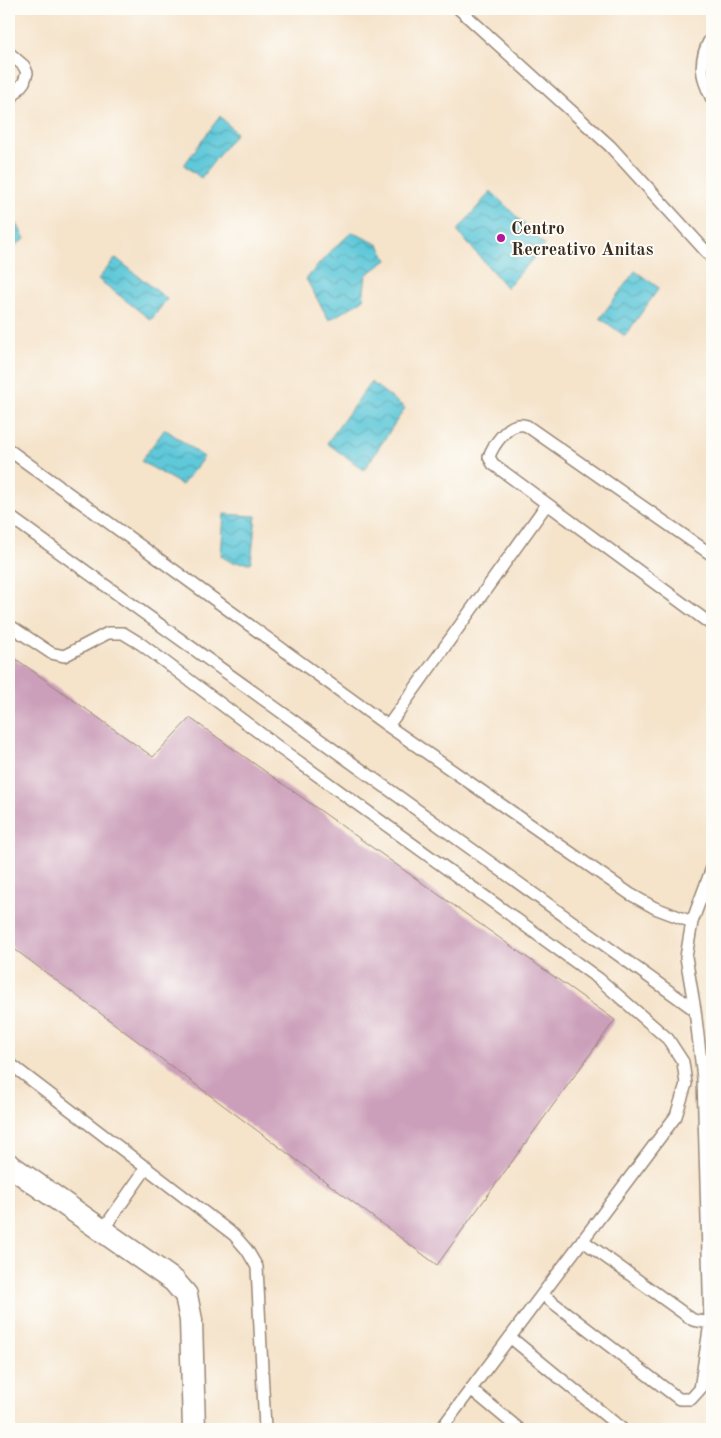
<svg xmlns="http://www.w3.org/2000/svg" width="721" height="1438" font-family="'Old Standard TT',serif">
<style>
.water{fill:url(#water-waves);stroke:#4c797c}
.building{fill:#cb9eb9}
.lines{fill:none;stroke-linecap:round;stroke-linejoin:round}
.service-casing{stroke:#988674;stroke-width:14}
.minor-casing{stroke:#988674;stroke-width:25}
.service{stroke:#fff;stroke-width:11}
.minor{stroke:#fff;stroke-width:22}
.poi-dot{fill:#b5179e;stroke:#fdfcf7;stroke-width:2}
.labels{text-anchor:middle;stroke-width:4;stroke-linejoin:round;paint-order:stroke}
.poi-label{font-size:18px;font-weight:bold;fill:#3b2a1e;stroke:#fdfcf7;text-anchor:start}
</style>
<defs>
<pattern id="water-waves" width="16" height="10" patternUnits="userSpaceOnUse" patternTransform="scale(1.25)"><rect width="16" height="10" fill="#5ec8d9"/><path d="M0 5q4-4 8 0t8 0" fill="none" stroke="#4fa3af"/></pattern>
</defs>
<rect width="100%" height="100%" fill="#fdfcf7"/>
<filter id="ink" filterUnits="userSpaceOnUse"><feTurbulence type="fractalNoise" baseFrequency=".02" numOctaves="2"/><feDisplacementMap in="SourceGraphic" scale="10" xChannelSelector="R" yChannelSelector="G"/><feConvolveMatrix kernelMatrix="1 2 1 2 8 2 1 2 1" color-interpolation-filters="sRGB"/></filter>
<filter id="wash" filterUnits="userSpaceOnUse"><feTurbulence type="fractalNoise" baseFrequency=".0096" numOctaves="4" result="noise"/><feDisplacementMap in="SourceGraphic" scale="20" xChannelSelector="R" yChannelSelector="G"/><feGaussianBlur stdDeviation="1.12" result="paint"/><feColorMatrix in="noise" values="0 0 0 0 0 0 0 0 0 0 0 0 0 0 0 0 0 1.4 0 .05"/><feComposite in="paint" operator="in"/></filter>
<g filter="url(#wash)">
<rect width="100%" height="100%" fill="#f5e3ca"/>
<path class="water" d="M220 116 236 133 201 178 184 165Z
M491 191 545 245 507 288 457 231Z
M16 222 25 239 9 249V226Z
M352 232 379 245 387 260 366 275 363 300 329 320 306 279 329 253Z
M116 258 167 299 151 320 98 279Z
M635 271 659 288 625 336 600 318Z
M371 382 405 408 364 470 327 443Z
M165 429 204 457 182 485 141 461Z
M224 514 256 516 251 563 231 562 221 556Z"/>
<g id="blocks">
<path class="building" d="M9 654 153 757 190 718 615 1020 437 1265 9 945Z"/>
</g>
</g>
<g filter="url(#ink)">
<use href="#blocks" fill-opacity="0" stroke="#988674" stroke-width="1"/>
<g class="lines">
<g class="service-casing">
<path id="service" d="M459 9 610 146 712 258
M712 36C698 59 700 76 712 99
M9 53 24 66 27 73 24 82 9 101
M9 450 388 726 630 894 655 908 692 922 712 868
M9 516 695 1010
M712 555 527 426C524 425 521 424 519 425 507 425 492 447 489 457L493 464 712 625
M9 625 51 653 64 656 108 633H123L141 644 281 749 599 979 668 1039 683 1062 686 1084 676 1116 441 1429
M388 726 547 504
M9 1063 234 1235 247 1250 257 1267 265 1429
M102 1231 147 1167
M582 1240 693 1320 710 1323
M543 1295 679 1399H691L700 1389 710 1323 703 1078 695 1010 686 957 692 922
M510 1337 622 1429
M471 1389 519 1429"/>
</g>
<g class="minor-casing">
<path id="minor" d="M9 1165 174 1281 186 1295 191 1320 194 1429"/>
</g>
<use href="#service" class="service"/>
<use href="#minor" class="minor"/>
</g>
</g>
<circle class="poi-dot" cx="501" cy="238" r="5"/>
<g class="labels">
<g class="poi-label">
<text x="511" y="234">Centro<tspan x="511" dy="21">Recreativo Anitas</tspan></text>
</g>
</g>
<rect width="721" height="1438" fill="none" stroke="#fdfcf7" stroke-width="30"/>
</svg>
